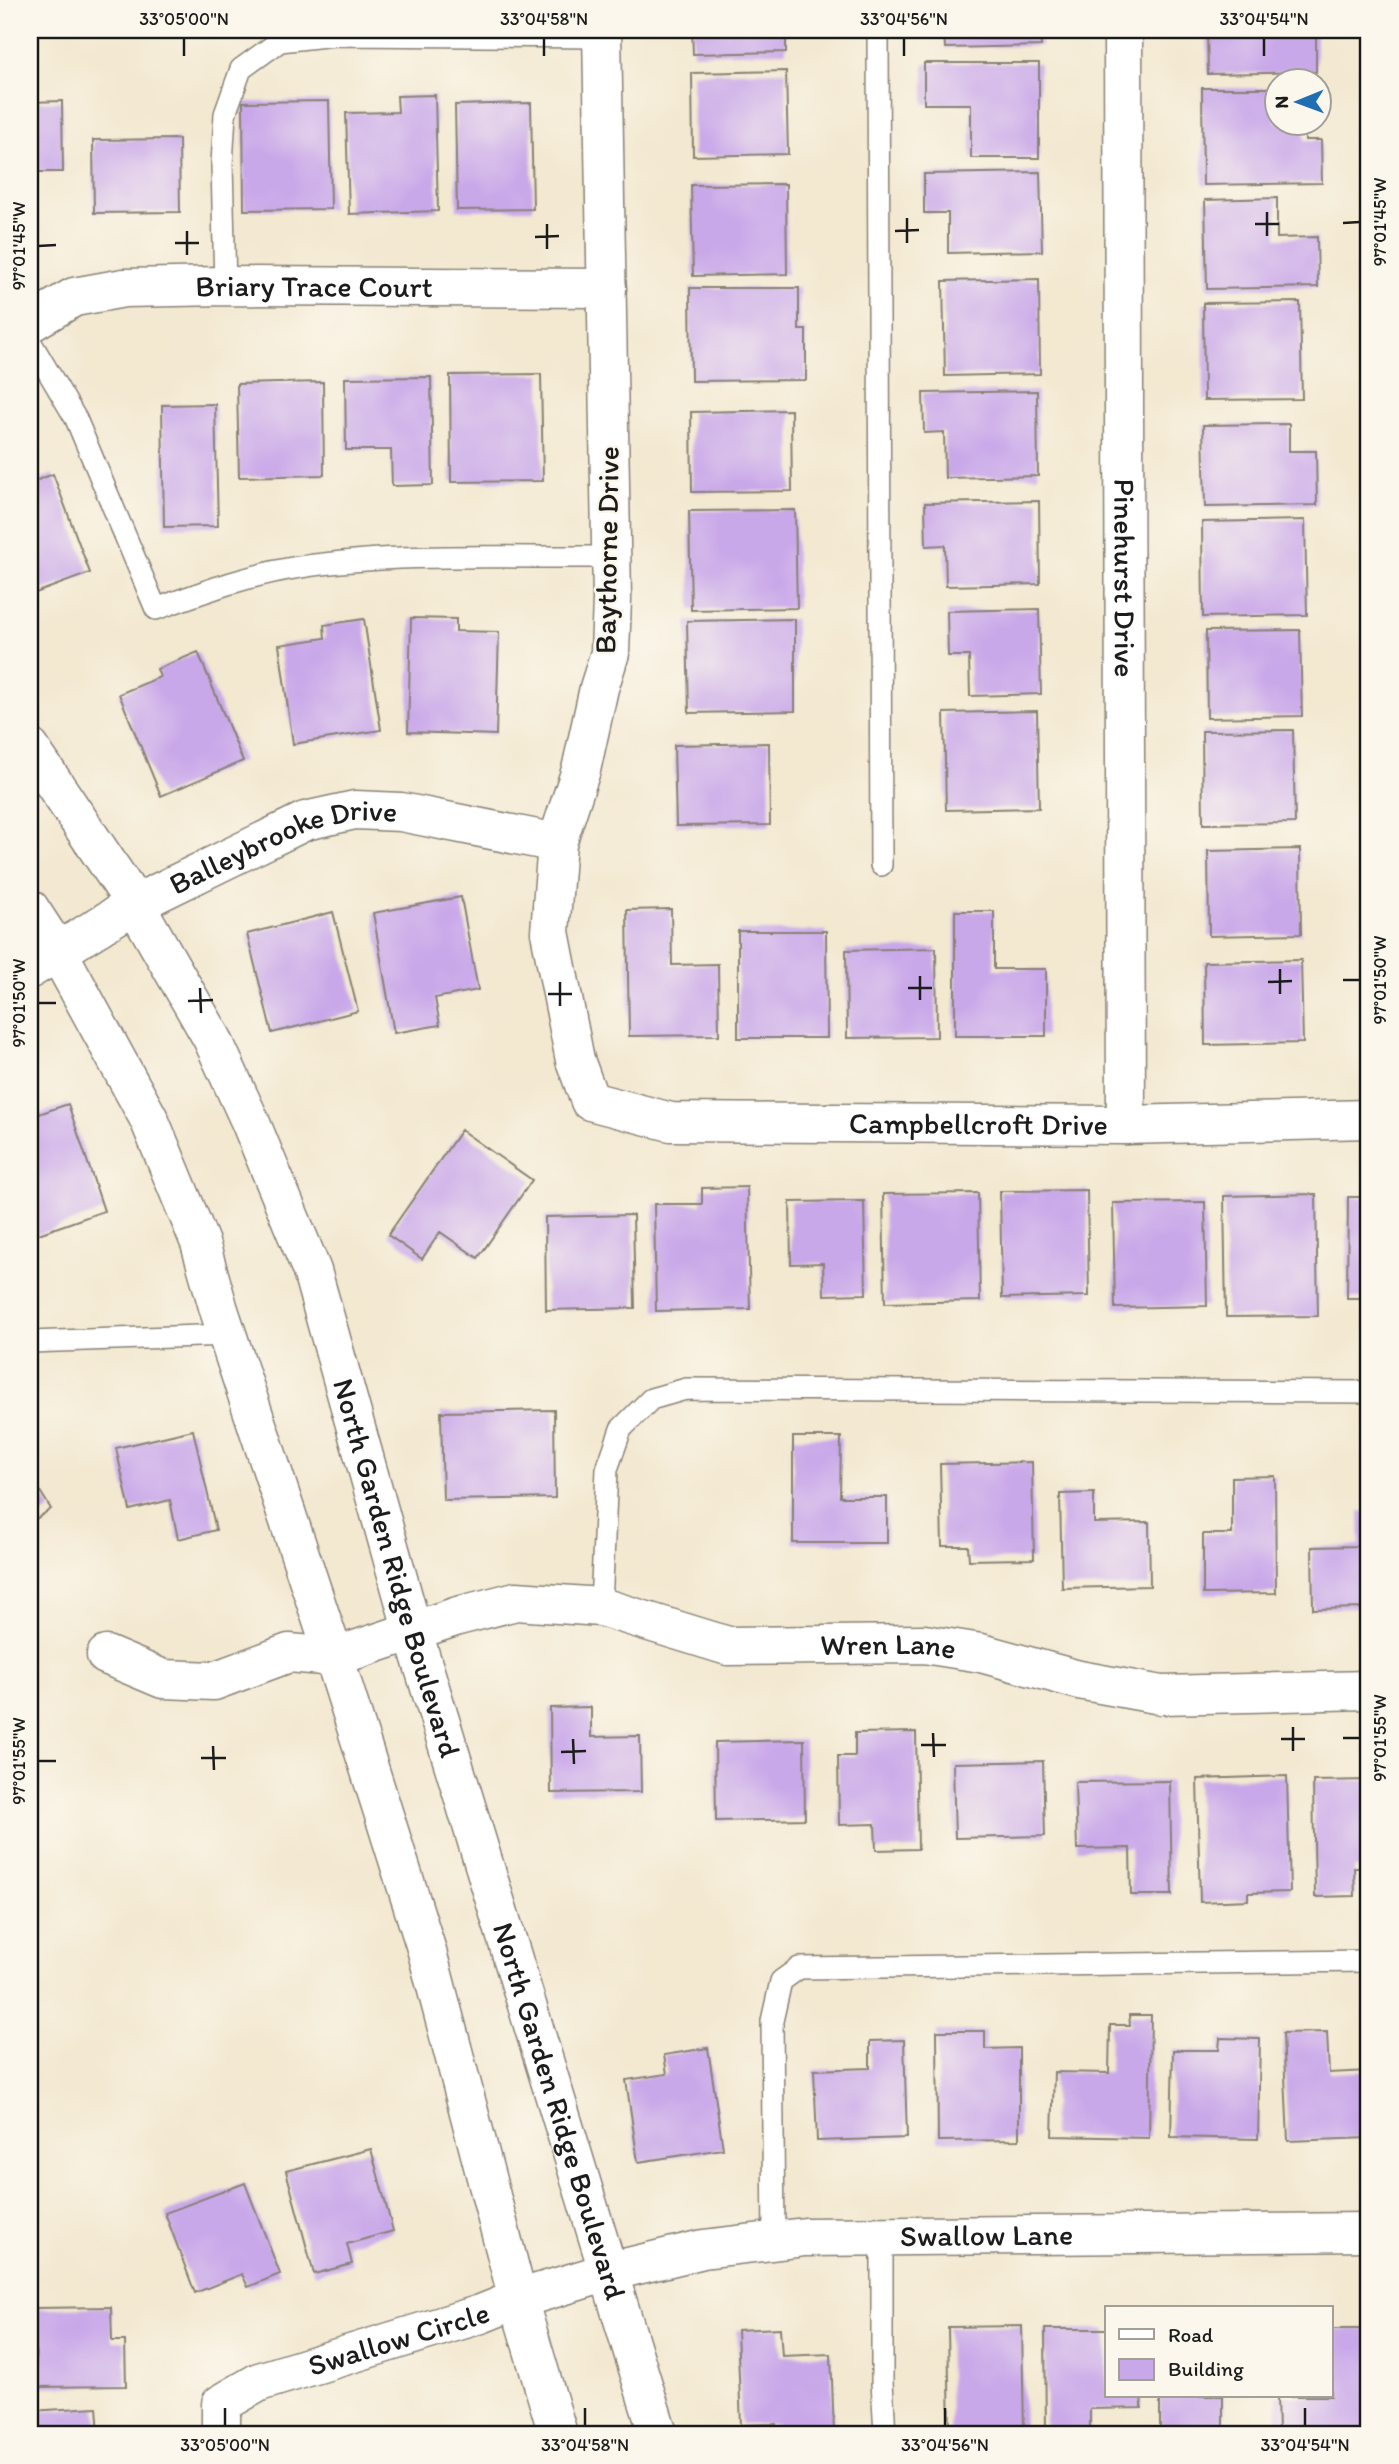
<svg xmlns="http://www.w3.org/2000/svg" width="1399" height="2464" font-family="Itim,sans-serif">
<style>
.building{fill:#c9a8e9}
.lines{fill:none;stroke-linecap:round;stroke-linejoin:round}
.lane-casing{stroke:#888276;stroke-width:24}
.street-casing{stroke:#888276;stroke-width:41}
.secondary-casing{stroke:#888276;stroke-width:41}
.lane{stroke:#fff;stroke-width:21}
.street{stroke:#fff;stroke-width:38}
.secondary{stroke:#fff;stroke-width:38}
.ticks{fill:none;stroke:#1c1c1c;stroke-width:2.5}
.labels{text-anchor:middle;stroke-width:5;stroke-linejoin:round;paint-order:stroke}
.street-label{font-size:30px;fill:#1c1c1c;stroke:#fbf7ec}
.neatline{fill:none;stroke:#1c1c1c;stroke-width:2.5}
.ticks-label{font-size:18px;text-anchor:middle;fill:#1c1c1c}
</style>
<rect width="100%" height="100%" fill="#fbf7ec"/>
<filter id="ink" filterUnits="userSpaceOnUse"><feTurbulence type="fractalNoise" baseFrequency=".0143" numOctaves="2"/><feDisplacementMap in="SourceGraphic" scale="14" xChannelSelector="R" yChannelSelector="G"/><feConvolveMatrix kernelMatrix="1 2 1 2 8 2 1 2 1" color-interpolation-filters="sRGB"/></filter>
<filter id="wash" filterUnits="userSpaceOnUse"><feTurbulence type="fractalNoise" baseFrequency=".00686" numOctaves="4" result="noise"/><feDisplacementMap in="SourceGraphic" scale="28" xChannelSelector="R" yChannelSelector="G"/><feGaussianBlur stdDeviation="1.57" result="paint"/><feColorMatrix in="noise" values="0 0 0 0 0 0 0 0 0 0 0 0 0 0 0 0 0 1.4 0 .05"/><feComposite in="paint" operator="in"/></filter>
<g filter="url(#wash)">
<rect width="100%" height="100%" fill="#f3e8d0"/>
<g id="blocks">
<path class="building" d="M692 30H786V52L693 54Z
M944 30H1040L1041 46 945 48Z
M1207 30H1316V72L1208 74Z
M924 63H1039V158H971V104H924Z
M786 71 788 154 693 156 692 73Z
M1202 88H1276V122H1305V140H1321L1322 183 1203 185Z
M435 95 438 211 349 214 346 113 398 112 397 96Z
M62 101 63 172H30V102Z
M329 101 331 209 244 210 243 102Z
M531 103 533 209 457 210 455 105Z
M179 139 180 212 94 213 93 140Z
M1040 172 1042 251 948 253V213H924V174Z
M786 184 787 274 693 276 691 185Z
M1277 198V238L1317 237 1318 287 1207 289 1205 200Z
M1039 279 1040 374 945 376 943 281Z
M690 288H799V330H806V380L691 381Z
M1300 302 1302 399 1204 400 1203 303Z
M541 374 543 481 451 482 450 375Z
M431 377 433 485 392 486 391 450H346L345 378Z
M323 382 324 475 239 477 237 384Z
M1037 391 1038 476 945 478 944 432 924 433 923 393Z
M215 404 218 526 164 527 162 405Z
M791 410 792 491 692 492 691 412Z
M1289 424V451H1316L1317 505 1205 507 1203 425Z
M53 474 90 573 30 595V483Z
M1039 501 1040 584 946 586 945 545 926 546 925 503Z
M795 510 797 608 691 610 689 511Z
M1305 520 1307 615 1203 617 1202 522Z
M1039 609 1041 694 970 696 969 656H948L947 611Z
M411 618 456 619V631L499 632 496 735 408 732Z
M364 619 381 730 293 744 279 645 325 638 324 625Z
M795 619V711L689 713 687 621Z
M1300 630 1302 716 1207 718 1206 631Z
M198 652 243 761 161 796 119 694 160 677 157 669Z
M1037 711 1039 808 946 810 944 713Z
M1293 730 1295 823 1203 824 1202 731Z
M769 743 770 825 676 826 674 745Z
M1300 849 1301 934 1209 936 1208 851Z
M461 897 478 990 435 998 440 1025 394 1033 373 913Z
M671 909 672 965 718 964 719 1035 629 1036 627 910Z
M955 911H994V969H1046V1036H955Z
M333 912 358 1011 272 1033 247 934Z
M738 931H826L827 1038H738Z
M936 948 937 1037 847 1038 846 950Z
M1301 960 1303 1043 1205 1045 1204 962Z
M68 1104 104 1211 30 1237V1117Z
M461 1130 532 1180 478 1258 440 1232 422 1259 388 1235Z
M747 1187 750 1309 656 1311 654 1204H702V1188Z
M1087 1190 1089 1296 1002 1298 1000 1191Z
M978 1193 980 1301 885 1303 883 1194Z
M1316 1194 1318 1316 1226 1317 1224 1196Z
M1348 1197H1369V1298H1347Z
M864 1201 866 1294 824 1295 823 1263 791 1264 790 1202Z
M1205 1202 1207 1306 1115 1308 1113 1203Z
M633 1215 635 1308 546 1310 545 1217Z
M554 1410 555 1498 443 1500 441 1412Z
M193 1430 216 1530 178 1539 170 1500 130 1510 116 1448Z
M793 1437H841L840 1497H887V1543H793Z
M1032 1462 1034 1559 969 1560 968 1546H942L940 1464Z
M30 1475 51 1509 30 1523Z
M1275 1476 1276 1593 1203 1594V1534H1232V1477Z
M1094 1493V1523L1149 1522 1150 1586 1062 1588 1060 1494Z
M1359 1512H1369V1608L1313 1609 1312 1547 1360 1546Z
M591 1707V1737L640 1736 641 1792 551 1793 550 1708Z
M916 1732 918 1849 876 1850 875 1824 839 1825 838 1756H855V1733Z
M804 1740 805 1819 716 1821 715 1742Z
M1043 1761 1045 1836 955 1838 953 1763Z
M1287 1776 1290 1892 1248 1893V1900L1200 1902 1197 1779Z
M1369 1780V1868H1354L1355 1896 1315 1897 1313 1781Z
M1170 1781 1172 1895H1131L1130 1848 1077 1849 1075 1782Z
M1129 2015H1151L1149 2138 1052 2136 1054 2072 1109 2073 1110 2025H1130Z
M937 2031H985V2049L1019 2048V2140L938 2141Z
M1327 2032 1329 2073 1369 2071V2138L1288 2141 1283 2033Z
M1220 2038 1260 2039 1258 2139 1171 2137 1173 2050H1219Z
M904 2040 907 2138 817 2141 814 2070 870 2068V2041Z
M708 2048 723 2149 638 2162 626 2080 667 2074 664 2055Z
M371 2149 393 2231 347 2244 352 2264 314 2274 286 2171Z
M245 2183 280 2274 248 2287 242 2274 195 2293 165 2213Z
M111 2307 112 2341H125L126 2386 36 2387 35 2308Z
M1022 2326 1024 2434H950L948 2327Z
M780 2328 782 2356 831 2354 834 2434H777L776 2424 741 2425 737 2330Z
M1045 2329H1107V2396H1142V2408L1090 2409V2434H1046Z
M1331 2329H1369V2430L1278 2431 1277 2396H1331Z
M1160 2396H1223V2434H1160Z
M97 2407 99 2434H30V2411Z"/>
</g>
</g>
<g filter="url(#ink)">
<use href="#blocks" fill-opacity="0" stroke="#888276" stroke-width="2"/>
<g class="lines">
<g class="lane-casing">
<path id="lane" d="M878 30 881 865
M225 286 222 164 225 114 241 69 280 41 335 35 602 37
M30 341 76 419 156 609C203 592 251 574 300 567 402 552 508 558 611 557
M30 1342 228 1335
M601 1607 607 1469 621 1429 651 1399 686 1389 1369 1392
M882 2236V2382L885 2434
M774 2240 772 2021 781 1981 799 1968 1369 1961"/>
</g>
<g class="street-casing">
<g id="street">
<path id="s1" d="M602 30 612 599 610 653 599 688 581 770 557 843 550 932 575 1060 590 1101 671 1122 1126 1125 1369 1119"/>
<path id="s2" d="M1123 30 1126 1125"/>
<path id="s3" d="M30 323 74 297 124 288 225 286 607 288"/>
<path id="s4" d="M30 969 135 904 305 821 355 810 401 812 557 843"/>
<path id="s5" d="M106 1655 163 1679 214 1681 289 1653 334 1657 458 1616 516 1601 601 1607 728 1646 924 1644 981 1653 1079 1680 1161 1695 1369 1690"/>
<path id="s6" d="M221 2434V2404L259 2382 481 2314 518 2299 608 2272 703 2249 805 2237 1369 2232"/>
</g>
</g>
<g class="secondary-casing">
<g id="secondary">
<path id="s7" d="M30 748 135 904 212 1038 250 1121 312 1271 413 1632 658 2434"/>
<path d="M30 909 58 952 149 1119 200 1243 219 1310 334 1657 426 1948 518 2299 558 2434"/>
</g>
</g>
<use href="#lane" class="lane"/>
<use href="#street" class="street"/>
<use href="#secondary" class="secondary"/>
</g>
</g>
<path class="ticks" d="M184 38V56M544 38V56M904 38V56M1264 38V56M1267 212V236M907 218V243M1343 223 1360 222M547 224V249M1255 224H1279M187 231V255M895 231 919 230M535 237 559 236M175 243H199M38 246 56 245M1280 969V994M920 976V1000M1343 980H1360M560 982V1006M1268 982 1292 981M200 988 201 1013M908 988H932M548 994H572M188 1001 213 1000M38 1003H56M1293 1727V1751M933 1733 934 1757M1343 1738H1360M573 1739 574 1764M1281 1739H1305M921 1745H946M213 1746 214 1770M561 1752 586 1751M201 1758H226M38 1761H56M225 2408V2426M585 2408V2426M945 2408V2426M1305 2408V2426"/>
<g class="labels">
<g class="street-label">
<text dy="10" stroke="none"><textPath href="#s3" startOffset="292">Briary Trace Court</textPath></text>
<text transform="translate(607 550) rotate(-89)" y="10">Baythorne Drive</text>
<text dy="10" stroke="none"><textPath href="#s2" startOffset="548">Pinehurst Drive</textPath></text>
<text dy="10" stroke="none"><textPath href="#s4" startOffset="285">Balleybrooke Drive</textPath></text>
<text dy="10" stroke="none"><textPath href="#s1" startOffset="1475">Campbellcroft Drive</textPath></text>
<text dy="10" stroke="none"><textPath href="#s7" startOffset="905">North Garden Ridge Boulevard</textPath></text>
<text dy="10" stroke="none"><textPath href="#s5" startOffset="807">Wren Lane</textPath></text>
<text dy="10" stroke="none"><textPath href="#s7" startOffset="1472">North Garden Ridge Boulevard</textPath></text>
<text dy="10" stroke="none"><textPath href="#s6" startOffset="822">Swallow Lane</textPath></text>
<text dy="10" stroke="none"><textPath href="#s6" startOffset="220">Swallow Circle</textPath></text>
</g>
</g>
<rect width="1399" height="2464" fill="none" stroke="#fbf7ec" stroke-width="77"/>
<rect x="1105" y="2306" width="228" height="91" fill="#fbf7ec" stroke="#a29f99" stroke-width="2"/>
<rect x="1119" y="2329" width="35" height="10" fill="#ffffff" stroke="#a29f99" stroke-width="2"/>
<text x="1168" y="2342" font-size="21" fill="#1c1c1c">Road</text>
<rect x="1119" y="2359" width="35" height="21" fill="#c9a8e9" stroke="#a29f99" stroke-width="2"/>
<text x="1168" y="2376" font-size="21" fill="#1c1c1c">Building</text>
<g transform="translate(1298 102) rotate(269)"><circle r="33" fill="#fbf7ec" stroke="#a29f99" stroke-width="2"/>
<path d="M0-5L12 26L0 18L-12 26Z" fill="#1f6fb2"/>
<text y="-10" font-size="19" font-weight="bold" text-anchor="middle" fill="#1c1c1c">N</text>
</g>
<rect x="38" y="38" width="1322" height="2388" class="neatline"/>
<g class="ticks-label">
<text x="184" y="25">33°05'00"N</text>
<text x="544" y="25">33°04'58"N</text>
<text x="904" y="25">33°04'56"N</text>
<text x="1264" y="25">33°04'54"N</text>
<text transform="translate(1380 222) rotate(-90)" y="6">97°01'45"W</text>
<text transform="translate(19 246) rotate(-90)" y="6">97°01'45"W</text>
<text transform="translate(1380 980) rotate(-90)" y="6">97°01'50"W</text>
<text transform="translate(19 1003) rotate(-90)" y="6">97°01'50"W</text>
<text transform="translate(1380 1738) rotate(-90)" y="6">97°01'55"W</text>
<text transform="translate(19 1761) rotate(-90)" y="6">97°01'55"W</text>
<text x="225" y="2451">33°05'00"N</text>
<text x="585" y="2451">33°04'58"N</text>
<text x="945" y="2451">33°04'56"N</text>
<text x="1305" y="2451">33°04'54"N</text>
</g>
</svg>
